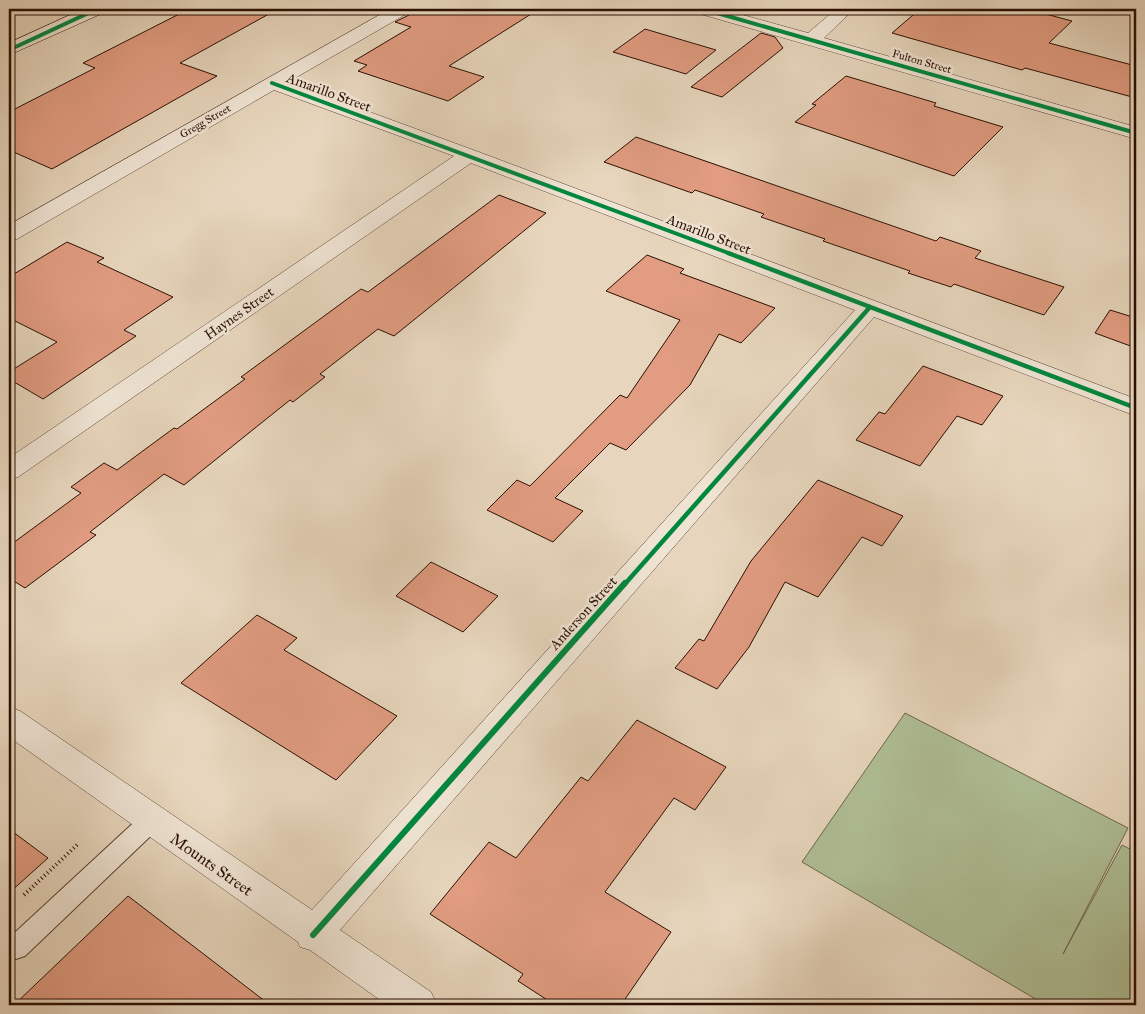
<svg xmlns="http://www.w3.org/2000/svg" width="1145" height="1014" font-family="'IM FELL Great Primer',serif">
<style>
.green{fill:#afbf96;stroke:#6d674c}
.building{fill:#e19c81;stroke:#2b0f02}
.lines{fill:none;stroke-linecap:round;stroke-linejoin:round}
.lane-casing{stroke:#5a4131;stroke-width:2}
.street-casing{stroke:#5a4131;stroke-width:1}
.secondary-casing{stroke:#2b0f02;stroke-width:1}
.path{stroke:#2b0f02;stroke-width:4;stroke-dasharray:1 3;stroke-linecap:butt}
.lane{fill:#efe4d4;fill-rule:evenodd}
.street{fill:#efe4d4;fill-rule:evenodd}
.secondary{fill:#efe4d4;fill-rule:evenodd}
.cycleway-far2-casing{stroke:#efe4d4;stroke-width:6}
.cycleway-far1-casing{stroke:#efe4d4;stroke-width:8}
.cycleway-casing{stroke:#efe4d4;stroke-width:9}
.cycleway-far2{stroke:#00873e;stroke-width:4}
.cycleway-far1{stroke:#00873e;stroke-width:4.5}
.cycleway{stroke:#00873e;stroke-width:6}
.labels{text-anchor:middle;stroke-width:5;stroke-linejoin:round;paint-order:stroke}
.far-street-label{font-size:11px;fill:#2b0f02;stroke:#efe4d4}
.street-label{font-size:14px;fill:#2b0f02;stroke:#efe4d4}
.near-street-label{font-size:16px;fill:#2b0f02;stroke:#efe4d4}
</style>
<rect width="100%" height="100%" fill="#e7d6bd"/>
<filter id="stains"><feTurbulence type="fractalNoise" baseFrequency=".004" numOctaves="4"/><feColorMatrix values="0 0 0 0 .2 0 0 0 0 .09 0 0 0 0 .02 0 0 0 .5 -.17"/></filter>
<radialGradient id="worn" r=".72"><stop offset=".6" stop-color="#630" stop-opacity="0"/><stop offset="1" stop-color="#630" stop-opacity=".3"/></radialGradient>
<path class="green" d="M905 713 1128 828 1063 954 1122 845 1136 852V1005H1038L1039 1001 802 862Z"/>
<path class="building" d="M189 9H278L180 63 217 76 52 169 9 150V112L95 68 83 63Z
M413 9H539L449 66 484 77 448 101 358 71 367 65 354 61 411 27 395 22 409 15Z
M920 9H1027L1072 21 1049 43 1136 66V98L1025 68 1022 70 892 33Z
M645 29 716 50 686 74 613 52Z
M761 33 775 37 783 48 722 97 691 87Z
M846 76 936 103 934 106 1003 127 954 176 795 122 816 105 812 104Z
M636 137 936 241 940 237 981 251 975 258 1064 287 1044 315 954 284 951 287 908 273 910 271 823 241 825 239 761 217 764 214 695 190 692 193 604 162Z
M499 195 546 213 394 336 378 329 320 374 325 377 293 402 290 400 184 485 164 474 90 532 96 535 25 588 9 578V546L81 493 71 487 104 463 117 470 174 428 177 429 245 379 241 377 361 289 368 292Z
M67 242 104 258 97 262 173 297 124 330 136 336 43 399 9 379V372L57 342 9 318V277Z
M647 255 684 269 680 273 775 308 741 343 719 334 690 385 626 450 610 443 555 498 583 511 553 542 487 510 517 480 530 486 620 395 627 398 680 320 606 291Z
M1110 310 1136 318V348L1095 333Z
M923 366 1003 396 982 425 957 416 920 466 856 440 879 412 885 414Z
M818 480 903 516 882 546 862 537 818 597 785 582 749 647 717 689 675 668 699 639 704 641 751 561Z
M431 562 498 596 463 632 396 596Z
M257 615 297 638 284 650 397 716 336 780 181 683Z
M637 720 726 767 695 810 674 798 605 892 671 932 621 1005H555L518 981 523 974 430 914 489 842 516 858 581 777 588 781Z
M9 829 48 858 9 893Z
M128 896 270 1005H14Z"/>
<g class="lines">
<g class="lane-casing">
<path id="lane" d="M151 811 159 814 163 821 159 828 25 956 16 959 9 957V938L143 814Z"/>
</g>
<g class="street-casing">
<path id="street" d="M390 9H411L408 13 288 82 476 151 1136 399V416L874 317 340 930 431 992 437 1005H387L310 950 300 947 298 942 9 737V707L20 711 312 910 855 310 471 163 18 477 9 480V458L454 156 274 90 17 239 9 241V225Z
M694 9H721L808 33 836 9H854L824 38 1136 127V139L697 13Z"/>
</g>
<g class="secondary-casing">
<path id="secondary" d="M83 9H106L103 13 9 55V43Z"/>
</g>
<path class="path" d="M24 895 79 843"/>
<use href="#lane" class="lane"/>
<use href="#street" class="street"/>
<use href="#secondary" class="secondary"/>
<g class="cycleway-far2-casing">
<path id="cycleway-far2" d="M703 9 1136 133
M9 50 97 9
M272 83 731 254"/>
</g>
<g class="cycleway-far1-casing">
<path id="cycleway-far1" d="M728 253 1136 408
M624 585 870 307"/>
</g>
<g class="cycleway-casing">
<path id="cycleway" d="M313 935 625 583"/>
</g>
<use href="#cycleway-far2" class="cycleway-far2"/>
<use href="#cycleway-far1" class="cycleway-far1"/>
<use href="#cycleway" class="cycleway"/>
</g>
<g class="labels">
<g class="far-street-label">
<text transform="translate(922 61) rotate(16)" y="4">Fulton Street</text>
<text transform="translate(205 121) rotate(-30)" y="4">Gregg Street</text>
</g>
<g class="street-label">
<text transform="translate(329 92) rotate(20)" y="5">Amarillo Street</text>
<text transform="translate(709 234) rotate(21)" y="5">Amarillo Street</text>
<text transform="translate(239 313) rotate(-35)" y="5">Haynes Street</text>
<text transform="translate(583 613) rotate(-48)" y="5">Anderson Street</text>
</g>
<g class="near-street-label">
<text transform="translate(212 864) rotate(35)" y="6">Mounts Street</text>
</g>
</g>
<rect width="1145" height="1014" fill="none" stroke="#e7d6bd" stroke-width="30"/>
<rect x="10" y="10" width="1125" height="994" fill="none" stroke="#2b0f02" stroke-width="2.5"/>
<rect x="15" y="15" width="1115" height="984" fill="none" stroke="#2b0f02"/>
<rect width="100%" height="100%" filter="url(#stains)"/>
<rect width="100%" height="100%" fill="url(#worn)"/>
</svg>
